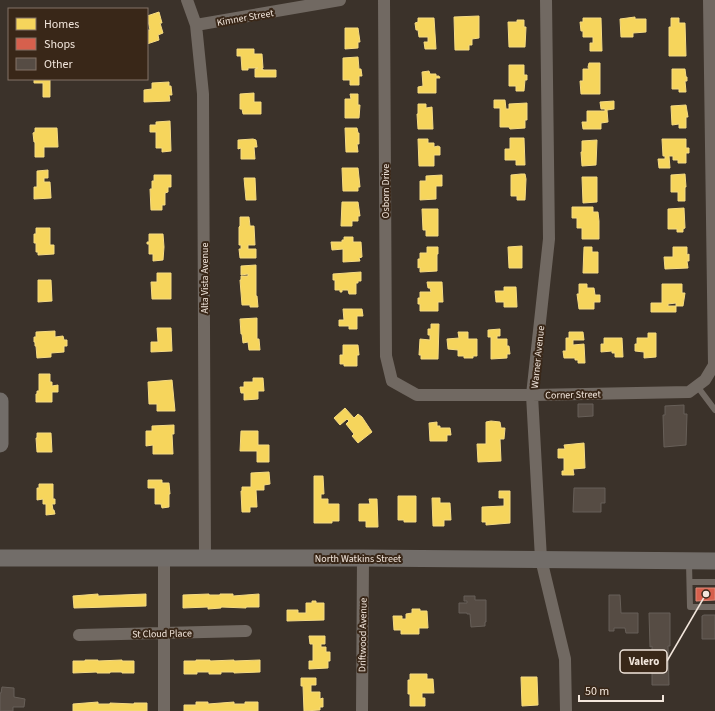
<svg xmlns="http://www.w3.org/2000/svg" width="715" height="711" font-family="'Source Sans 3',sans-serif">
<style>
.homes{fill:#f6d55c;stroke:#f5da82}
.shops{fill:#d6604d;stroke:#de8878}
.building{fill:#564c44;stroke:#675f58}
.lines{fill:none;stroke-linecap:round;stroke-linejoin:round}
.lane{stroke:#716962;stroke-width:6}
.street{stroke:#716962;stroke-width:12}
.secondary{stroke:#726d69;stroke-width:17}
.labels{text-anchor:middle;stroke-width:4;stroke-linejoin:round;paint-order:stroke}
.street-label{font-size:10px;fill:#f2e6dc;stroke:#392718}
.leader{fill:none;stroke:#f2e6dc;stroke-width:1.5}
.callout-dot{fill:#f2e6dc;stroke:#392718;stroke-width:1.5}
.callout{fill:#392718;stroke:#f2e6dc;stroke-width:1.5}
.callout-label{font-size:11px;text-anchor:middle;font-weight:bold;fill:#f2e6dc}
</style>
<rect width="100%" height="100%" fill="#3b322a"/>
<path class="homes" d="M159 12 162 23H160L163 33 158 35 159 40 147 44V30H150L147 16Z
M479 16V38L472 39V45H469V50H455L454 17Z
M635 17V19H646V32L633 33V37H621L620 19Z
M418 18H434L436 49H425L424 42H428V37H419L418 30H416L415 23 418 22Z
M583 18H601L602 51H590V43H593V37H583V31H581L580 22H583Z
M671 18H679V23H685L686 56H669V27H671Z
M517 20H524V27H526L525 47H509L508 22H517Z
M345 28H358L360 42H358V48L345 49Z
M237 49H254V54H262L263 68 261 69H263V70H276V77H255V69L258 68H248V70H242L241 56H237Z
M358 57 359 69H361L362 76H359V85H350V80H343V58Z
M589 63H600V94H581L580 81H583V69H589L588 67Z
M509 65H524V75H527V80H525L524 91H516V86H509Z
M672 69H685L686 77H687V81H685L686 92H679V89H672Z
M429 71 430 74H436V76H439L440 78H436V93H418V87L423 86 422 72Z
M34 79H50V97H43V83H34Z
M169 82V86H171L172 95H169L170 101 144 102V90L152 89V83Z
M254 93V102H261V114H243L242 109H240V94Z
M350 94H358V105H360L359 118H345V99H351Z
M494 100H505L506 109H509V104L527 103V120H525V128L510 129 509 127H500V108H494Z
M614 101V109L607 110 608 122 601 123V129H583L582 122H587V111H605V109H601L600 102Z
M418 104H426V108L432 107 433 129H418L417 114H418Z
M686 105 688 117H686V128H679V124L672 125 671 106Z
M170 121 171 151 162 152V148H156V132H150V125H156V122Z
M35 128H57L58 147H44V157H35V142H34L33 133 35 132Z
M345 128H357L358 133H359V144H357L358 152H346Z
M510 138H524L525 165H516V160H505V149H510Z
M253 139 256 140 257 147H254L255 159H241V148L238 149V140Z
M418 139H428V143H434V147L438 146 440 147V155H434V166H419Z
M662 139H686V148H689V153H686V163H678V160H673V156H669L670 168H659L658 159H665V156H663Z
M597 140 596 165 582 166 581 152H582V141Z
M342 168H358L360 187H358V191H343Z
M48 170V178H44V182H50L51 198 34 199V187H37V171Z
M521 174H525L526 179 525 200H517V196H511V175Z
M685 174 686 187H685V201H678V192H671V175Z
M154 175H171V187H168V192L165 193V205H162V210H151L150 189H152V181H154Z
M442 175V186H436V199L420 200V181H426V176Z
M582 177H597V202L583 203Z
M244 178H255L256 200H246Z
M342 202H358L360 216H358V221H352V226H341Z
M572 207H593V212H598L599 221V239H582V228H577V218H572Z
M684 208 685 228 683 229V232H677V229H668V209Z
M422 209H438V236H426V230H423Z
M240 217H249L250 226H254L255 245H248V249H256V258H240L239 249H241V245H239V227L240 226Z
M36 228H50V245H54V254L38 255V252H36V243H34V234H36Z
M149 234H163L164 247 163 260 153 261V254H149V244H147V242H149Z
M344 237H353V242H361L362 257 359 258 360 261 343 262V249L332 250 331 242H342V240H344Z
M522 246V268H509L508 247Z
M427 247H438V254H437V271L420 272V267L418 268V259H420V253H427Z
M584 247H592V252H598V273H583Z
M673 247H687V255L689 254V261H687L688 268 665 269 664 257H673Z
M256 265V296H257L258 307H250V305H242L240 280H241V276H248V274L241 275V266Z
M361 272V281H358V283H356V294H349L348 290H342V292H340V290H335V280H333V274Z
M157 273H171V299H152L151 282H157Z
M38 280H51L52 301 38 302Z
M427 282H442L443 302H438V311H420V304H418V298H420V292H431L430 288H428Z
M579 284H587V288H594L595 295H600V302H594V309H579L577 294H579Z
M662 284H682V293H685L683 306H676V303L668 304V306H676V312H651V303H662Z
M504 287H516L517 307H504V302H496L495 291H504Z
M343 309H362L363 316H357V329H349V326H339V320H344Z
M257 318V339H259L260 350H249L248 342 243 343 242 334H241L240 319Z
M431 324H439L438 359H421V355H419L420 339 430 340V335H428V329H431Z
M157 328H171L172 351 151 352V342H158Z
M500 329V336H497V339H507V346H509L510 354H507V358L491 359V337H488V330Z
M55 331V337L63 336 64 340H67V346H64V352L51 353V357L37 358 36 346H35V342H34V337H36V332Z
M458 332H468V339H477V356H473V358H464V356H458V350L448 349 447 339 459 338Z
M569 332H583L584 340H573V345L584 344 585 363H578V360H575V358H564L563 351H566V338H569Z
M648 333H656V357L644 358V352L635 351V344H637V338H648Z
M604 338H622L623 357H615V353H612V351L601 352V344H604Z
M343 345H358L359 355H357V366H344V364H340V355H343Z
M39 374H50V382H52V386L58 385V392H52V402H36V394H37V391H39Z
M253 378H263L264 391H258V399L244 400V393H241L240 387H244V382H253Z
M172 380 175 411H157V404H149L148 382Z
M345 408 354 418 358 414 362 417 372 432 358 443 352 436 354 434 346 424 349 421 347 419 340 425 334 418Z
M491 421 500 422 501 428H505L504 439H500L501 461 478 462 477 444H486V422Z
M437 422V426H440V428H450L451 435H447V441H430L429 423Z
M174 425V434H172L173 454H153V445L146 446V431H152V426Z
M241 431H258V445H269V462H257V451H240Z
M37 433H51L52 452H37L36 438H37Z
M584 443 585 468 573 469 574 475H562V471H564V458H558V449H565L564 445Z
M269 472 270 484 264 485V490H256L257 507H250V512H242L241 491H242V487H251V473Z
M314 476H323L324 494H321V499H328V504H339V521H332V523H314Z
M148 480H162V483H169L170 494H169V507L162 508 161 504H155V488H148Z
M39 484H53V499H55V504H52L53 510H54L55 514 46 515V504H43V499L37 500V488H39Z
M499 491H510V523L486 525V522H482V507L504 506V498H499Z
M398 496H416V522H404V520H398Z
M432 498H440V503H450L451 520H444V526H433Z
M369 499H377L378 527H366V521H359V504H370Z
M98 594V596L146 594V606L74 608 73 596Z
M209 594V595H220V594H233V596L259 594V607H246V608L221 607V608L208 609V607L183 608V595Z
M312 601H316V603H324V620L287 621V610H298V613H306V603H312Z
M412 609H420V611H427L428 628H419V634H401V630H394L393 616H402V619H406V614L412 613Z
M309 636H325V644H321V647H326V652H330V661H328V668L309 669V661H313V644H310Z
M85 660H98V661L122 660V661H134V673H122V672H110V673H97V672L73 673V661H85Z
M196 660H210V661L234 660V661L260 660V672L234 673V672H221V674H209V672H197V674H184V661H196Z
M410 674H427V679H433L434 693H422V698H425V706H410V694H408V680H410Z
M521 677H537L538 705 522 706Z
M301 678H316V685H311V692H320V699L323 698V707H320V710L304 711 303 686H301Z
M98 702V704H110V703L134 704V703H147V711H73V704Z
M196 702H208V704L234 702V704H245V702H258V711H184V705H196Z"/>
<path class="shops" d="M696 588H715V600L696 601Z"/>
<path class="building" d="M578 404H593V416L578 417Z
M684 405V414H687L686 445 664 447 663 415H665V406Z
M574 488H605V503H601V512H573Z
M609 595H620L621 613H638V633H626L625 628H614V631H609Z
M464 596H475V600H486V622H485V626L471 627 470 614H467V613H459V603H467V601H464Z
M649 613H670V646H668L669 685H652V646L650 647Z
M704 615H715V639H702V616Z
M2 687 14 688V697L25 699 24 707H13V711H0V693H1Z"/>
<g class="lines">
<path class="lane" d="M697 386 715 410
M689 563 690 607H715
M690 582H715"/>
<path class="street" d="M187 0 196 25 203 94 205 558
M384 0 386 356 392 381 417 395H532L689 392 705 380 714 365 709 0
M546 0 549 239 532 395 541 559 565 659 566 711
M196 25 340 0
M79 635 246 631
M164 711V558
M362 711 363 558"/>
<path class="secondary" d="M0 401V444
M0 558H363L715 561"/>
</g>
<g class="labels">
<g class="street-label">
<text transform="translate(245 17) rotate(-10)" y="4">Kimner Street</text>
<text transform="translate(385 191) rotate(-90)" y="4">Osborn Drive</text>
<text transform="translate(204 278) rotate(-90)" y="4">Alta Vista Avenue</text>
<text transform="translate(537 357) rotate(-84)" y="4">Warner Avenue</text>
<text transform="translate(573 394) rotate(-1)" y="4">Corner Street</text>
<text x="358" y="562">North Watkins Street</text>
<text transform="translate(162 633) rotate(-1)" y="4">St Cloud Place</text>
<text transform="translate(362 635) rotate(-89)" y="4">Driftwood Avenue</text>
</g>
</g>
<path class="leader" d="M706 594L667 661"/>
<circle class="callout-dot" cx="706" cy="594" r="4"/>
<rect class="callout" x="620" y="650" width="47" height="23" rx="4"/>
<g class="callout-label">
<text x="644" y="665">Valero</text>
</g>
<rect x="8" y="8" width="140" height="72" fill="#392718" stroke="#837366"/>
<rect x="16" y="18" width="20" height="12" fill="#f6d55c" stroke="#837366"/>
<text x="44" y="28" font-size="12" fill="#f2e6dc">Homes</text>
<rect x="16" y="38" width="20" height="12" fill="#d6604d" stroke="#837366"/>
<text x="44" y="48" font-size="12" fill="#f2e6dc">Shops</text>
<rect x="16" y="58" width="20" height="12" fill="#564c44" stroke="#837366"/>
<text x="44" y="68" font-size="12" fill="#f2e6dc">Other</text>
<path d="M579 695v6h84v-6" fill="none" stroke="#f2e6dc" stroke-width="2"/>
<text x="585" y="695" font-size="12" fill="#f2e6dc" stroke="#392718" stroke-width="3" paint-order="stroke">50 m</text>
</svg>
